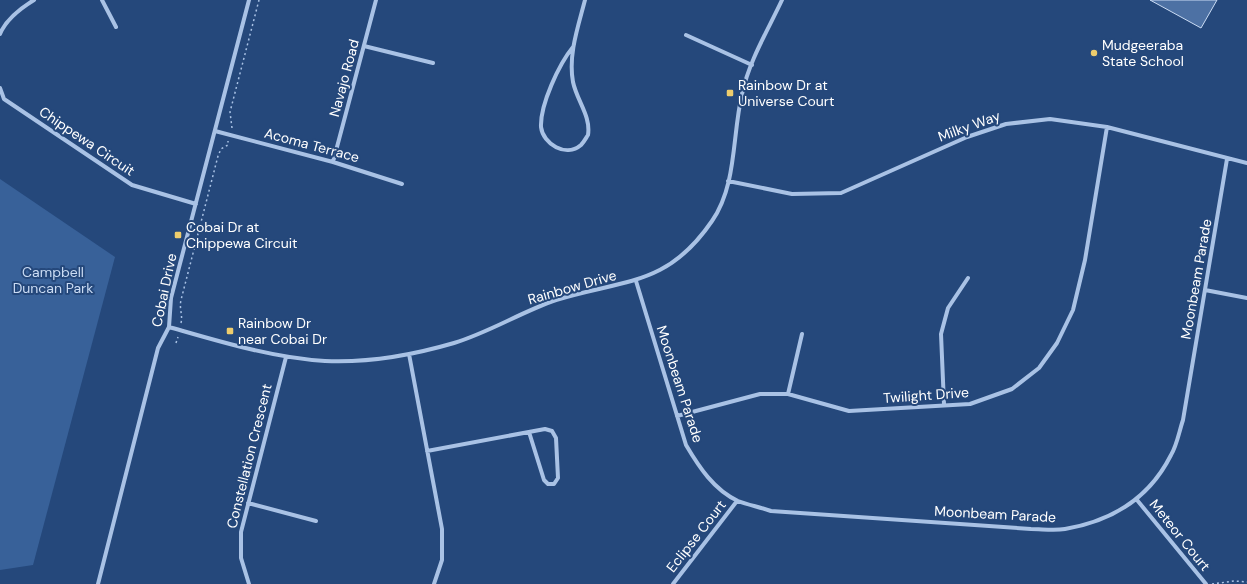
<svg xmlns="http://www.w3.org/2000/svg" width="1247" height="584" font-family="'DM Sans',sans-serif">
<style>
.green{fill:#386199}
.building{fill:#4d71a4;stroke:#cbdcf4}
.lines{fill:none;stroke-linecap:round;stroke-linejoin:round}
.path{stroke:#a9c2e5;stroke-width:1.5;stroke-dasharray:2 3;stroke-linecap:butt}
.street{stroke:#a9c2e5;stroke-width:4}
.poi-dot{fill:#eecd6d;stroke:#25487b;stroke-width:1.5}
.labels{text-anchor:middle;stroke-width:4;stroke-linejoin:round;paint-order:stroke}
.poi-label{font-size:14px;fill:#fff;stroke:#25487b;text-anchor:start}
.street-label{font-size:14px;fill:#fff;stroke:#25487b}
.park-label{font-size:14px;fill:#cbdcf4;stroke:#25487b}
</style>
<rect width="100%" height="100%" fill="#25487b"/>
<path class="green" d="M0 179 115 257 33 565 0 570Z"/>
<path class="building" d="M1150 0H1217L1201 28Z"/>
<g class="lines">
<path class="path" d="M232 128 230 112 259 0
M181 323C183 315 179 309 181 300L218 156 221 149 228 145V141
M176 343 178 337
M1212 584 1234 581 1247 582"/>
<path class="street" d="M102 0 116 27
M0 34C6 19 21 8 34 0
M686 35 752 65
M364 46 433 63
M573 47C559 64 540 105 541 127 543 144 566 158 581 145 584 142 586 138 588 135 591 116 577 101 573 82 568 55 578 27 585 0
M0 88 4 99 132 185 196 204
M215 131 333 162 402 184
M333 162 376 0
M728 181 792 194 841 193 967 137 1006 124 1050 119 1107 127 1247 163
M636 281 686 445C699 467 714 490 738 501 748 505 760 507 771 511L1031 529C1042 529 1054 531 1065 529 1112 521 1149 499 1171 455 1177 445 1179 432 1183 420L1227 159
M1205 290 1247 298
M169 327C218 341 273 358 325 361 368 363 413 355 454 343 490 332 521 312 556 300 624 279 667 287 712 221 737 185 732 136 742 94 749 61 768 30 782 0
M409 354 442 529V560L434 584
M788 394 802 334
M944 404 941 334 948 308 968 278
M677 416 760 394H788L849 411 970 404 1012 389 1039 368 1057 343 1073 310 1085 260 1107 127
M427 451 545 429 552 431 556 438 558 478 554 484H548L544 480 529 432
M1137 500 1206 584
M248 503 316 521
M98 584 158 348 169 327 171 298 249 0
M249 584 241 558V532L286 357
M673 584 737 501"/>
</g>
<g class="poi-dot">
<circle cx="1094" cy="53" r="4"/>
<rect x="726" y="89" width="8" height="8" rx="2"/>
<rect x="174" y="231" width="8" height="8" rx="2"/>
<rect x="226" y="327" width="8" height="8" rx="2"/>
</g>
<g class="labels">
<g class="poi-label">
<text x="1102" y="50">Mudgeeraba<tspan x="1102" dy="16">State School</tspan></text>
<text x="738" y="90">Rainbow Dr at<tspan x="738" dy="16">Universe Court</tspan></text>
<text x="186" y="232">Cobai Dr at<tspan x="186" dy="16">Chippewa Circuit</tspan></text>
<text x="238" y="328">Rainbow Dr<tspan x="238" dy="16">near Cobai Dr</tspan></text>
</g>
<g class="street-label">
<text transform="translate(344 78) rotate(-75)" y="5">Navajo Road</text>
<text transform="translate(969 126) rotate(-20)" y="5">Milky Way</text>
<text transform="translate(87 141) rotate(34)" y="5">Chippewa Circuit</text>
<text transform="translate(312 145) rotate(15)" y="5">Acoma Terrace</text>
<text transform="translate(1196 279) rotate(-80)" y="5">Moonbeam Parade</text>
<text transform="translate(572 287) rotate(-16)" y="5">Rainbow Drive</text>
<text transform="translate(164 290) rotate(-78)" y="5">Cobai Drive</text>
<text transform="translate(680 384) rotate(72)" y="5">Moonbeam Parade</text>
<text transform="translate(926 395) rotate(-4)" y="5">Twilight Drive</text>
<text transform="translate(249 456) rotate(-76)" y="5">Constellation Crescent</text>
<text transform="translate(995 514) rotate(3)" y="5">Moonbeam Parade</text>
<text transform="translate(1180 535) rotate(51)" y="5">Meteor Court</text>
<text transform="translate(696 536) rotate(-52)" y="5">Eclipse Court</text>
</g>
<g class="park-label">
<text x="53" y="277">Campbell<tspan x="53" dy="16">Duncan Park</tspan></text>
</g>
</g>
</svg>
